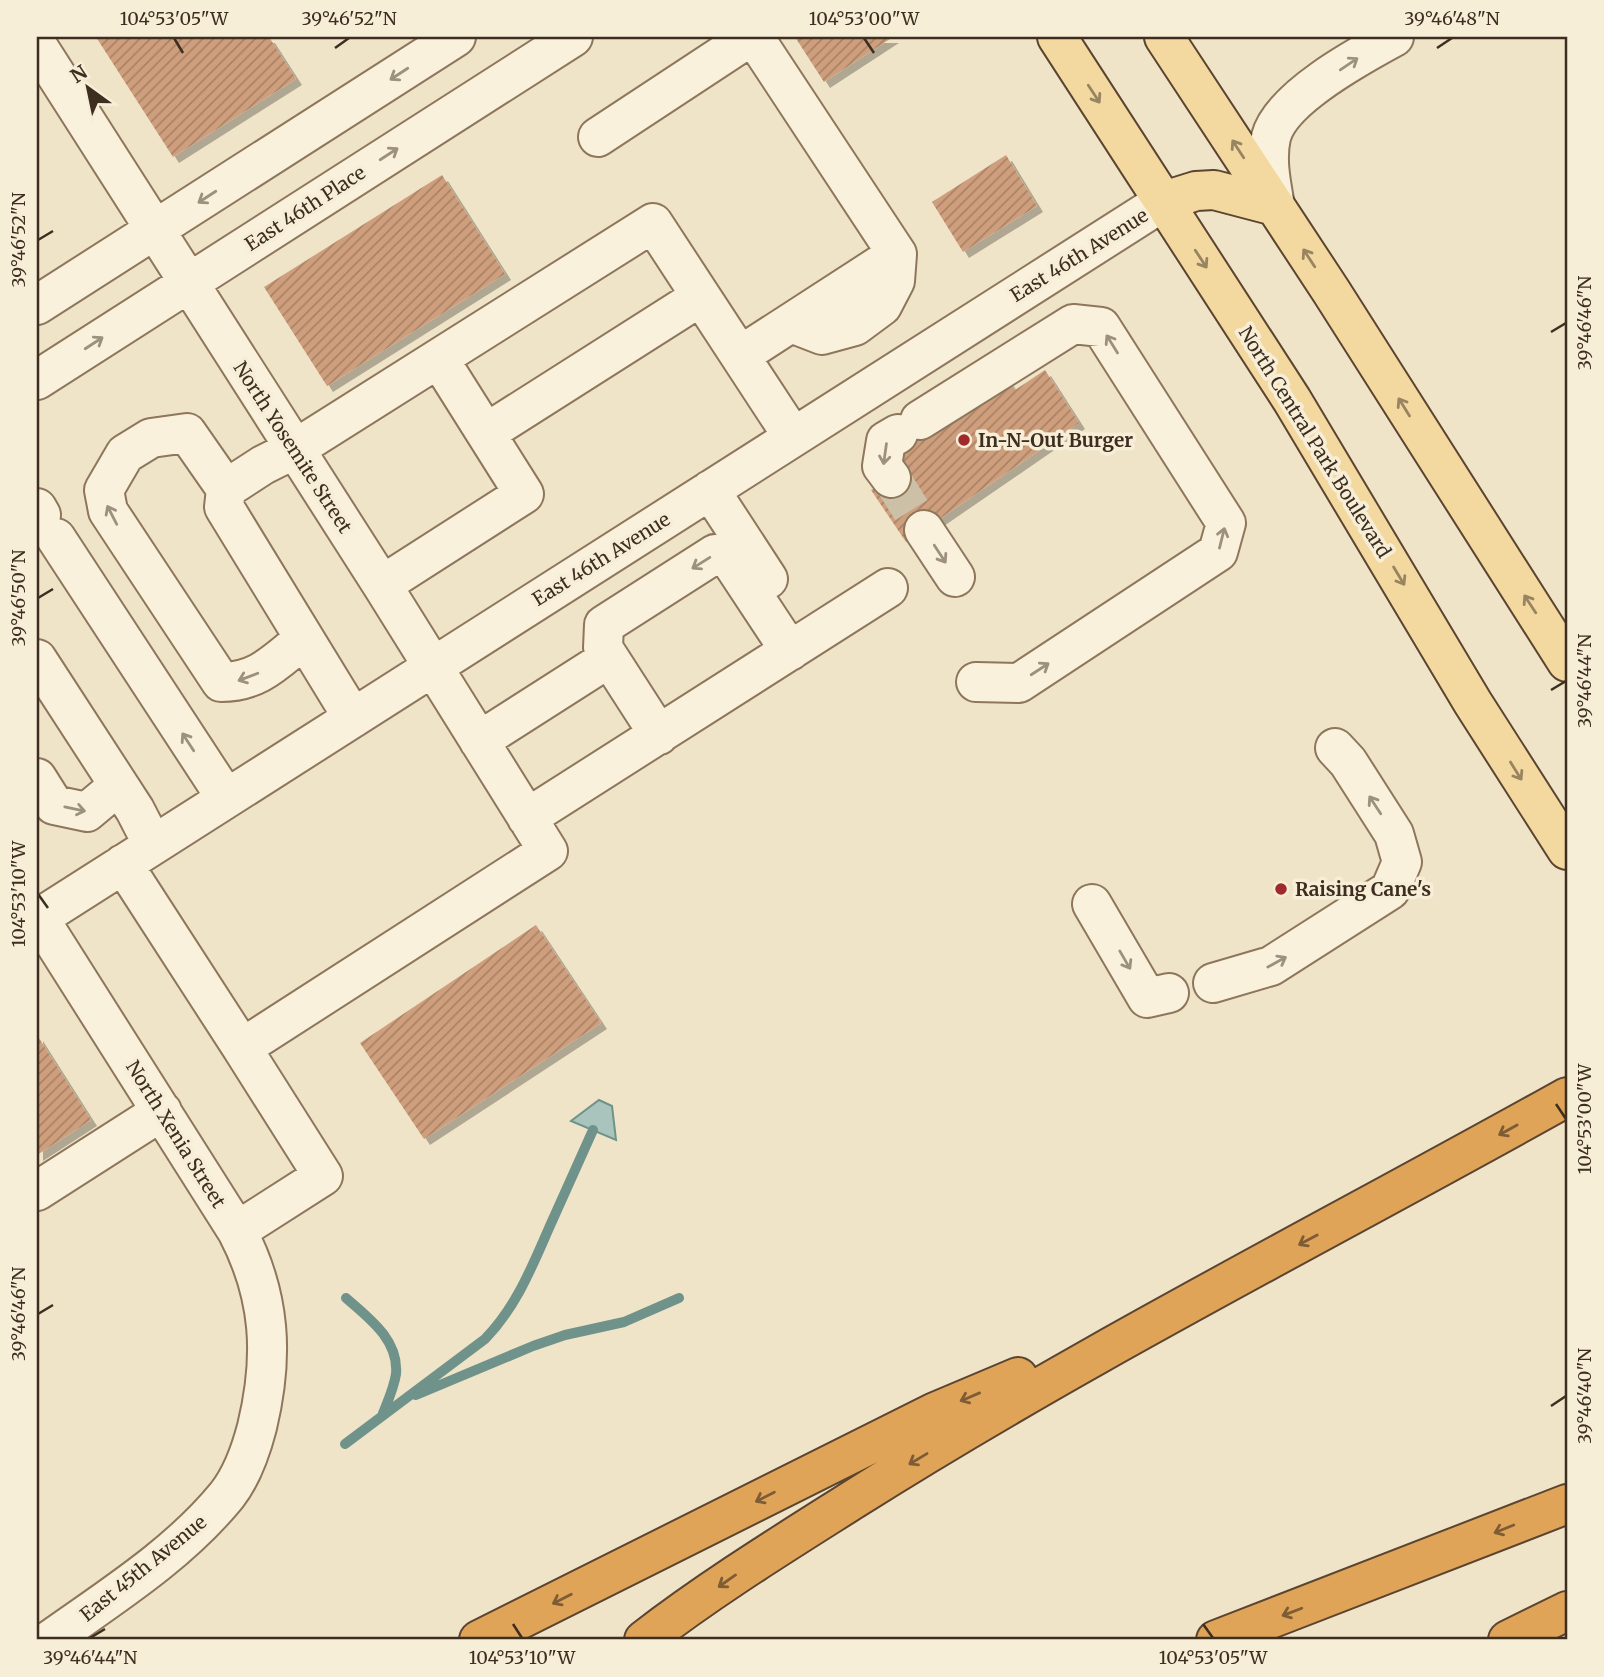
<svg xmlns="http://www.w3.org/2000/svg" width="1604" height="1677" font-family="Merriweather,serif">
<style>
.water{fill:#a9c4bc;stroke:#6f938a;stroke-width:2}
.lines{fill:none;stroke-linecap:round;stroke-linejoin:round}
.stream{stroke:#6f938a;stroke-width:10}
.building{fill:url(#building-hatch);filter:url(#shadow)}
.minor-tunnel{stroke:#ccc0a6;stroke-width:38;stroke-dasharray:38 19;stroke-linecap:butt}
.minor-casing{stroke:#8d765c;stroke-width:42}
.major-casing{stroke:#5b4430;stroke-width:42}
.highway-casing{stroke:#5b4430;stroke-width:42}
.minor{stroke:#faf1dc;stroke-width:38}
.major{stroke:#f3d9a0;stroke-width:38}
.highway{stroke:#e0a458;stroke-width:38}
.oneway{stroke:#9c907e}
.oneway2{stroke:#988460}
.oneway3{stroke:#7e5d36}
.ticks{fill:none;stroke:#3d2e20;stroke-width:2.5}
.poi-dot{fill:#9e2a2b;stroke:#f7eed8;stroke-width:2.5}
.labels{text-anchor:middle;stroke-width:7;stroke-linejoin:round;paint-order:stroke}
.street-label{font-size:19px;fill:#3d2e20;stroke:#f7eed8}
.poi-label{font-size:19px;font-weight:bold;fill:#3d2e20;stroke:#f7eed8;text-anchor:start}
.neatline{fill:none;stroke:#3d2e20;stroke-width:2.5}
.ticks-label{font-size:18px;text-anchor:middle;fill:#3d2e20}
</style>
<defs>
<pattern id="building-hatch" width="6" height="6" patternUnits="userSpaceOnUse" patternTransform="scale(1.75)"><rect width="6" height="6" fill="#cf9f7d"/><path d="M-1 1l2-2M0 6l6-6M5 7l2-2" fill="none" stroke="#a98266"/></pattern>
<filter id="shadow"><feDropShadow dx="6" dy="6" stdDeviation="0" flood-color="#0004"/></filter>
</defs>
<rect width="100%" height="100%" fill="#f0e4c8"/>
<path class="water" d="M599 1100 612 1106 616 1140 571 1121Z"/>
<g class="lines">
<path class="stream" d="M346 1298C369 1318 399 1340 396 1374 394 1388 387 1403 382 1416
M416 1395 533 1346 565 1335 624 1322 679 1298
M345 1444 485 1339C516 1307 531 1269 549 1228 564 1195 578 1163 593 1130"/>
</g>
<path class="building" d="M96 37H269L296 79 173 157Z
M795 37H893L824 82Z
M1006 155 1037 206 963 252 932 202Z
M442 175 505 274 327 386 264 287Z
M1045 370 1079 423 906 542 871 490 898 474 893 424 1006 378 1015 390Z
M536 925 601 1023 424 1139 360 1043Z
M37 1035 91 1120 37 1155Z"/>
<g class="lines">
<path class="minor-tunnel" d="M891 478 924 530"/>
<g class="minor-casing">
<path id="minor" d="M37 45 382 585 548 851 242 1048 123 864
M598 137 750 37
M1275 206C1271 183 1266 160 1271 137 1281 98 1359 56 1394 37
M37 305 456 37
M791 323 822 335 855 326 882 306 895 281 897 254
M741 355 897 254 754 37
M37 380 573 37
M920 420 1073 324 1101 327 1226 523 1218 552 1019 683 976 682
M486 433 700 297
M891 478 882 466 886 441 898 434
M226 489 187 433 151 438 125 454 104 490 108 511 221 682C259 682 276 661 304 639
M710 490 768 579
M37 508 41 515
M924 530 955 577
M56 538 226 798
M382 585 524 494 439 359
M37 659 135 810 153 845
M353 718 224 507 226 489 263 465 295 449 653 223 793 437
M659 735 603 648 604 625 715 554 730 560 790 651
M479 741 609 658
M37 778 54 805 87 812 118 786
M527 818 888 588
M1092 904 1147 998 1169 993
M37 915 237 1231C271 1296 274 1357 257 1427 251 1450 242 1476 227 1495 179 1554 112 1596 50 1640
M39 918 1164 201
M1213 983 1271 966 1390 890 1402 862 1394 834 1348 762 1335 748
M37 1191 162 1111
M237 1231 323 1176 242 1048"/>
</g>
<g class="major-casing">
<path id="major" d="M1057 37 1292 400 1473 703 1567 850
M1164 37 1331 291 1567 662
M1164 201 1196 191 1214 190 1275 206"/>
</g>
<g class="highway-casing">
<path id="highway" d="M479 1640 935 1412 1018 1377
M644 1640C710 1589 783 1544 854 1499 1085 1353 1329 1230 1567 1097
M1216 1640 1567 1504
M1508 1640 1567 1611"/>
</g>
<use href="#minor" class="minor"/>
<use href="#major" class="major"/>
<use href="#highway" class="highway"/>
</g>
<defs><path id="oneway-shaft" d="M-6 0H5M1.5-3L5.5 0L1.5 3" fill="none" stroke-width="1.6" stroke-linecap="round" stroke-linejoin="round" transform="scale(1.75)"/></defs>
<g class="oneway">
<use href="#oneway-shaft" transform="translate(1349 64) rotate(-34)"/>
<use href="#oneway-shaft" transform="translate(399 74) rotate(147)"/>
<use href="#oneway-shaft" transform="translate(389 154) rotate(-33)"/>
<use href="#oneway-shaft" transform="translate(207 197) rotate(147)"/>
<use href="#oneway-shaft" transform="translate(94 343) rotate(-33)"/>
<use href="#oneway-shaft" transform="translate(1112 344) rotate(-122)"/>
<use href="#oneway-shaft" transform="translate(885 454) rotate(98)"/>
<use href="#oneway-shaft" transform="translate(112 515) rotate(-117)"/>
<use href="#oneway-shaft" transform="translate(1222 538) rotate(-76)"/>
<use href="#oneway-shaft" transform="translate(940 554) rotate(57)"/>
<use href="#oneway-shaft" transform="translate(701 563) rotate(148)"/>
<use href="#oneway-shaft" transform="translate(1040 669) rotate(-33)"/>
<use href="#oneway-shaft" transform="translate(248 677) rotate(159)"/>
<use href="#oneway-shaft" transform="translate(188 742) rotate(-123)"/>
<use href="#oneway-shaft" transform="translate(1375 805) rotate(-123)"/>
<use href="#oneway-shaft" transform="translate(75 809) rotate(12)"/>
<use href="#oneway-shaft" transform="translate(1125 960) rotate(60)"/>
<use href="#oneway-shaft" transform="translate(1277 962) rotate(-29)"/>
</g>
<g class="oneway2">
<use href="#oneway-shaft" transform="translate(1094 94) rotate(57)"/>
<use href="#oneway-shaft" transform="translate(1238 149) rotate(-123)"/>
<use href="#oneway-shaft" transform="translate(1309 258) rotate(-123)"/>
<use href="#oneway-shaft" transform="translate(1201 259) rotate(57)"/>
<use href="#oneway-shaft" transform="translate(1404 407) rotate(-122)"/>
<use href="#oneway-shaft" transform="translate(1399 576) rotate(59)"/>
<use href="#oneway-shaft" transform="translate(1530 604) rotate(-123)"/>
<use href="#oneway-shaft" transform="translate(1516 771) rotate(58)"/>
</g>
<g class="oneway3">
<use href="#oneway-shaft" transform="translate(1508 1130) rotate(151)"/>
<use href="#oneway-shaft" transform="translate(1308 1240) rotate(152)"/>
<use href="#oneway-shaft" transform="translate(970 1397) rotate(157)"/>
<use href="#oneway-shaft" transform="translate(918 1459) rotate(149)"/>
<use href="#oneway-shaft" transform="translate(765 1497) rotate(153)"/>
<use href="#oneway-shaft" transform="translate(1504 1529) rotate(158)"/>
<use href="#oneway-shaft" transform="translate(727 1581) rotate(145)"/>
<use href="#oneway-shaft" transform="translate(562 1599) rotate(153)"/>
<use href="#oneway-shaft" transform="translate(1292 1612) rotate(159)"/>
</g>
<path class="ticks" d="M174 38 183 53M864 38 874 53M335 48 349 38M1437 48 1452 38M38 240 53 231M1551 332 1566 323M38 598 53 589M1551 690 1566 681M38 894 48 908M1556 1104 1566 1119M38 1314 53 1305M1551 1406 1566 1396M513 1624 522 1638M1203 1624 1213 1638M90 1638 105 1629"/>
<g class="poi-dot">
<circle cx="964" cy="440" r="7"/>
<circle cx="1281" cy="889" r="7"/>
</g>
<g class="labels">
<g class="street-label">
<text transform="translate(305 208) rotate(-33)" y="7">East 46th Place</text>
<text transform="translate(1079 255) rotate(-32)" y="7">East 46th Avenue</text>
<text transform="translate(1315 442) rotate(58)" y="7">North Central Park Boulevard</text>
<text transform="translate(293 447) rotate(57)" y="7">North Yosemite Street</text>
<text transform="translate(601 559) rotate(-32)" y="7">East 46th Avenue</text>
<text transform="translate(176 1134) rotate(58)" y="7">North Xenia Street</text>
<text transform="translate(143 1568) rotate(-39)" y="7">East 45th Avenue</text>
</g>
<g class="poi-label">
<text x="978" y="447">In-N-Out Burger</text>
<text x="1295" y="896">Raising Cane's</text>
</g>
</g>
<rect width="1604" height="1677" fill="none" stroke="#f7eed8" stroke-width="77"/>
<g transform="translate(88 88) rotate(327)" stroke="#f7eed8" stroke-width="5" paint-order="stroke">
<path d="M0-5L12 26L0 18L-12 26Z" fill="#3d2e20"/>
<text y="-10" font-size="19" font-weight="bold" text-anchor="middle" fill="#3d2e20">N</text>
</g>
<rect x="38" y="38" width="1528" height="1600" class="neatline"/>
<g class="ticks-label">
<text x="174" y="25">104°53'05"W</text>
<text x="349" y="25">39°46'52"N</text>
<text x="864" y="25">104°53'00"W</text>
<text x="1452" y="25">39°46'48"N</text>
<text transform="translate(19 240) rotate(-90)" y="6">39°46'52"N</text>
<text transform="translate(1585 323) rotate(-90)" y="6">39°46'46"N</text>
<text transform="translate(19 598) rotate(-90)" y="6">39°46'50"N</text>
<text transform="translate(1585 681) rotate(-90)" y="6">39°46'44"N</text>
<text transform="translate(19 894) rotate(-90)" y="6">104°53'10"W</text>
<text transform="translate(1585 1119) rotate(-90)" y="6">104°53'00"W</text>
<text transform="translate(19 1314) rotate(-90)" y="6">39°46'46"N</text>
<text transform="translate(1585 1396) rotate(-90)" y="6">39°46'40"N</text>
<text x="90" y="1664">39°46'44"N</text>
<text x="522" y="1664">104°53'10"W</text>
<text x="1213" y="1664">104°53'05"W</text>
</g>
</svg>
